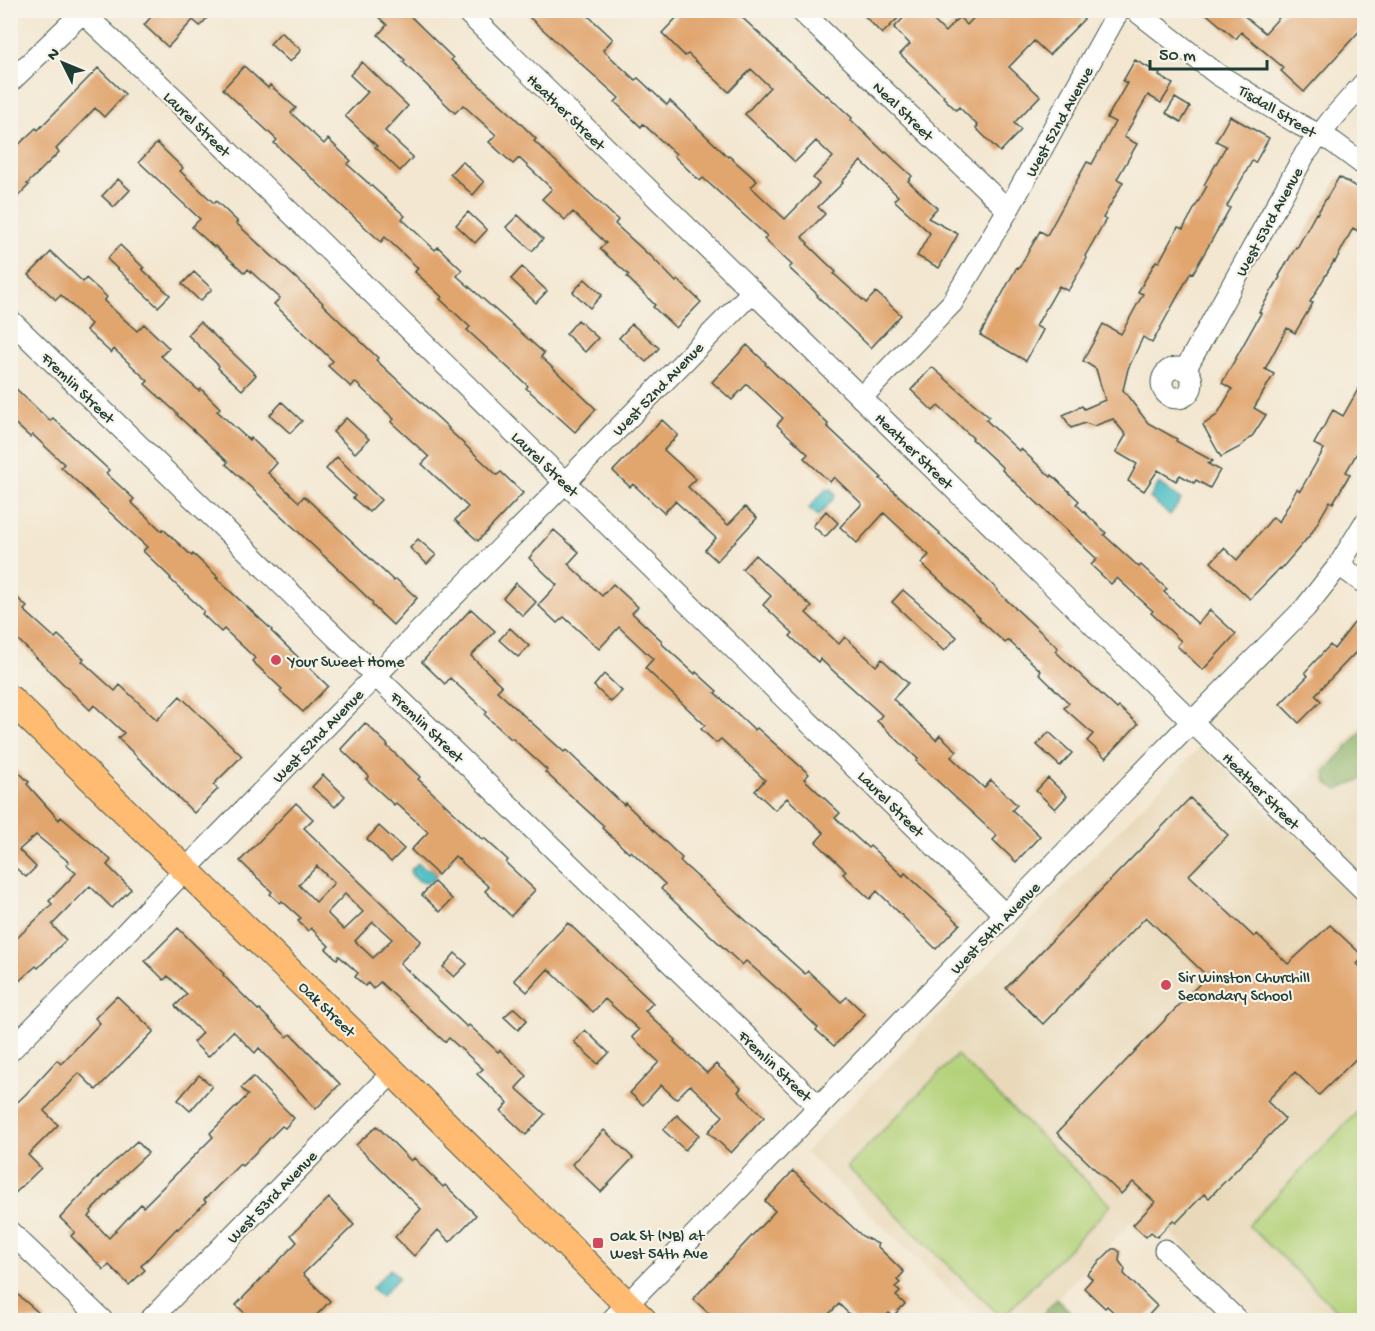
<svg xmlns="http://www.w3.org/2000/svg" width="1375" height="1331" font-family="'Gochi Hand',sans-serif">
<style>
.built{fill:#e9d9ba}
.green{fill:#b2d178;stroke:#688756;stroke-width:1.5}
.forest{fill:#8db368;stroke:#56784e;stroke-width:1.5}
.water{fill:#53c1c7;stroke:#397f7e;stroke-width:1.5}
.building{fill:#e1a56e;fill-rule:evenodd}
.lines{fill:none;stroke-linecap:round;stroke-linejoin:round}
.minor-casing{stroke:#3f564c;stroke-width:23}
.major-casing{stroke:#3f564c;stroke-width:29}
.minor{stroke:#fff;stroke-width:21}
.major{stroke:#ffbb71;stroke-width:27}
.poi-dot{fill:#d1495b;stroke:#f7f3e8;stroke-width:2}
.labels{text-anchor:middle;stroke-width:4.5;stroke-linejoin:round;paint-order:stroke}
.street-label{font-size:16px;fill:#1f3d34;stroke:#f7f3e8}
.poi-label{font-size:16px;fill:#1f3d34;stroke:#f7f3e8;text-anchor:start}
</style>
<rect width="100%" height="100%" fill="#f7f3e8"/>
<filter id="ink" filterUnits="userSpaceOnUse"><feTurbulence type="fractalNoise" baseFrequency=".0167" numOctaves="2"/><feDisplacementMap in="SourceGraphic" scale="12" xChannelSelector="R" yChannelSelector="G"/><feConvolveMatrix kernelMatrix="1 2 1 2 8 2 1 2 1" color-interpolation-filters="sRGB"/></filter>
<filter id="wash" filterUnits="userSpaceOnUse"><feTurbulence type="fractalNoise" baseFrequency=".008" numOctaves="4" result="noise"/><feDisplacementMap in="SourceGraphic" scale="24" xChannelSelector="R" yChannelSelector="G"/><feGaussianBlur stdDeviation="1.35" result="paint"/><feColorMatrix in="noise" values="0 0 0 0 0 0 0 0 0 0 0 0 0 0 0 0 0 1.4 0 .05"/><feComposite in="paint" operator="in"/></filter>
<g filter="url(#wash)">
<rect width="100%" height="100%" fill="#f3e7d1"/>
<path class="built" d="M1364 722V1320H1259L1145 1208 1036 1320H980L805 1152 1202 745 1273 818Z"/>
<path class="green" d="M957 1055 1111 1205 1002 1318 847 1167Z
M1364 1105V1320H1347L1248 1225Z"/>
<path class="forest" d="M1364 729V778L1338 790 1327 783 1325 772Z
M1057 1299 1079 1320H1037Z"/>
<path class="water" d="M1159 483 1181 500 1170 515 1150 498Z
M827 488 829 490 832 489 835 493 834 495 835 497 818 516 809 508Z
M418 863 424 868 434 870 436 874 435 878C433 879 431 882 428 882 423 884 414 878 411 874V870Z
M390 1269 399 1277 381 1297 372 1288Z"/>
<g id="blocks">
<path class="building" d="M157 10H214L200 26 193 20 168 47 144 25Z
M371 10H404L453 58 451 60 509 112 536 139 534 141 618 220 615 224 649 255V254L676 282 678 280 701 302 676 328 653 307 655 305 627 277 629 275 600 249 606 243 573 212 565 220 542 199 552 189 519 158 513 164 489 142 496 135 463 105 455 113 403 62 405 60 378 35 387 25Z
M535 10H582L613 39 603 50 635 80 638 78 667 105 670 101 728 157 729 156 757 181 751 187 785 219 819 184 813 178 833 157 816 141 795 162 745 114 770 87 751 69 729 92 688 54 685 56 662 33 684 10H734L826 96 827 95 852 118 851 120 885 153 886 152 912 176 908 181 937 208 928 218 958 234 939 268 917 256 930 233 894 200 898 196 861 161 842 182 843 183 818 207 825 214 802 237 808 243 807 244 836 272 834 274 866 303 876 292 901 315 871 348 817 296 818 295 789 268 792 265 764 239 767 236 703 178 700 181 674 156 676 154 643 124 641 127 615 102 619 98 529 17Z
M859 10H892L899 17 882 34Z
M911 10 918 17 924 11 945 32 959 17 967 25 981 10H1075L1084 19 1049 55 1034 41 1009 67 1040 96 1014 123 1021 130 1000 152 976 128 978 126 959 107 956 110 943 97 944 96 900 54 910 44 894 28Z
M1202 10H1237L1265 33 1286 10H1365V25L1304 92 1281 71 1284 68 1241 32 1236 39Z
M281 32 301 50 290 62 270 44Z
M1135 60 1160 74 1159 76 1173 84 1161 103 1148 95 1124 137 1137 144 1117 179 1123 182 1103 218 1106 219 1085 256 1087 258 1068 291 1059 286 1036 326 1043 330 1026 361 980 335 1017 267 1019 268 1040 231 1047 235 1087 162 1092 164 1115 122 1107 118 1127 83 1123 81Z
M362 62 408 106 385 131 413 157 400 171 375 147 377 146 345 116 368 92 350 75Z
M244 66 268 88 270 85 296 108 291 113 324 144 328 139 351 161 347 164 405 216 402 219 435 250 438 247 462 270 457 276 544 353 541 357 596 409 575 432 526 388 528 386 467 330 470 327 440 299 442 297 415 272 418 268 385 237 381 242 274 143 277 140 223 89Z
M98 68 125 94 104 117 95 108 56 149 59 152 27 184 29 185 10 204V153L36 128 38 130Z
M1175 98 1190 107 1181 122 1166 113Z
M1230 116 1269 138 1255 163 1252 161 1227 206 1230 208 1193 273 1191 272 1152 343 1143 337 1128 369 1123 390 1148 423 1177 439 1176 441 1213 461 1208 464 1220 470 1210 488 1196 480 1194 483 1180 475 1176 481 1158 470 1144 491 1128 481 1137 464 1116 452 1126 435 1113 419 1094 426 1085 423 1071 428 1063 415 1082 406 1084 409 1105 400 1096 369 1083 361 1103 324 1121 334 1143 294 1138 292 1156 261 1159 262 1178 227 1183 229 1207 186 1204 185 1226 146 1216 141Z
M157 143 183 168 180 171 214 203 216 201 238 222 236 223 323 303 322 304 378 358 376 360 449 428 448 429 497 475 501 472 523 493 478 541 455 520 468 507 422 464 429 457 391 422 394 419 355 382 351 387 328 366 333 361 274 304 280 298 248 269 245 273 215 246 214 247 192 227 200 219 139 162Z
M462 161 484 182 473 195 450 174Z
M1339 177 1365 192V235L1353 228 1335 262 1334 261 1310 302 1313 303 1295 333 1287 328 1265 369 1274 374 1254 408 1266 415 1253 435 1240 447 1221 457 1203 425 1217 415 1232 389 1222 383 1261 313 1259 312 1280 277 1279 276 1296 247 1297 248 1316 213 1317 214Z
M118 179 130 190 114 207 102 196Z
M468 212 487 230 475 243 456 225Z
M518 215 543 239 532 251 506 227Z
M120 245 144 268 142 269 170 295 158 307 107 259Z
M51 252 83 282 86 278 107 297 104 301 137 331 144 324 169 348 161 356 199 391 201 389 220 408 217 411 249 440 251 438 277 463 268 473 299 502 304 496 394 581 396 579 417 598 393 625 372 605 373 603 340 571 226 464 228 462 177 415 178 414 145 384 148 381 114 349 111 353 86 330 91 324 61 295 56 300 29 275Z
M522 267 547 291 536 303 511 279Z
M194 272 212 289 200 301 182 284Z
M585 279 602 295 590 308 573 292Z
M578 320 598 338 585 352 566 334Z
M200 322 256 375 242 390 218 368 219 366 188 335Z
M632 324 659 348 646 362 619 338Z
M747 345 766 363 765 364 828 424 827 426 882 478 880 479 940 533 939 534 998 590 997 591 1058 648 1055 651 1117 709 1119 707 1138 724 1106 758 1087 741 1093 734 1064 708 1069 703 1039 674 1041 671 1008 640 1005 643 979 619 980 618 921 563 929 555 884 513 857 543 840 527 862 504 834 477 830 482 804 458 808 454 777 425 783 418 747 384 732 400 712 382Z
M932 367 989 417 986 420 1019 451 1021 449 1051 477 1052 475 1079 501 1076 504 1106 533 1104 535 1139 567 1141 565 1167 589 1164 592 1198 624 1210 610 1236 634 1203 670 1177 646 1181 641 1151 613 1153 611 1117 578 1111 584 1091 565 1097 559 1002 470 1003 468 972 439 973 438 938 406 933 411 911 390Z
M1365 377V439L1346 472 1350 474 1333 503 1330 501 1311 534 1281 569 1280 568 1250 599 1211 562 1224 548 1237 560 1273 517 1279 522 1297 489 1300 491 1324 449 1314 444 1333 410 1343 416Z
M10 383 50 421 53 418 109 470 106 473 134 499 131 502 162 531 163 529 192 556 193 554 218 577 216 578 272 630 271 631 328 686 303 712 280 691 282 689 252 661 255 658 224 629 221 632 202 614 204 611 170 579 171 578 143 551 147 547 61 467 64 464 33 435 30 437 10 419Z
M282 402 302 421 290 433 270 415Z
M346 418 369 439 355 453 333 432Z
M662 420 678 435 664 450 696 479 688 487 728 525 745 507 757 518 717 561 705 550 716 538 675 501 664 513 633 484 630 487 613 471Z
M337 457 381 500 369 512 353 498 355 496 326 469Z
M826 511 838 523 825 537 813 526Z
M554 530 579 552 568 564 602 596 613 584 638 607 632 613 662 641 661 643 695 674 696 672 717 691 715 693 755 730 757 728 809 774 804 779 840 813 835 818 868 848 870 846 903 876 905 873 960 924 936 949 877 891 870 899 843 874 846 871 816 842 824 833 787 798 775 810 755 791 765 780 721 739 716 743 701 729 705 725 645 668 653 659 619 627 599 649 564 617 557 623 538 605 557 585 529 558Z
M418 539 436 555 427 564 410 548Z
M755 555 812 607 806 613 839 644 845 637 876 666 882 659 908 683 893 699 936 740 940 735 957 751 951 757 984 788 991 780 1017 805 1012 810 1040 836 1016 862 993 840 997 836 916 761 918 759 877 721 882 715 820 659 818 662 790 636 793 633 763 605 771 596 742 569Z
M516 583 536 602 523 616 503 598Z
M903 590 957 637 944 651 892 602Z
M10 591 27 607 24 610 55 638 58 635 84 659 82 661 115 691 120 685 157 720 180 696 242 756 213 785 218 789 194 813 118 738 124 733 94 705 90 710 10 632Z
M471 609 495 631 471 656 502 686 497 691 564 752 566 750 624 805 625 803 682 858 680 861 805 974 808 971 841 1002 847 997 865 1014 834 1046 816 1030 818 1028 780 991 746 961 742 965 661 889 665 884 631 851 629 853 602 828 604 826 545 772 547 770 512 738 511 739 485 715 487 712 450 678 445 684 422 662Z
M1354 623 1365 631V660L1355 653 1315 695 1321 701 1299 723 1280 704 1308 676 1305 672 1330 645 1334 649Z
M510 628 529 646 518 657 499 640Z
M604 674 622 691 611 702 594 686Z
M365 723 388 745 387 746 420 777 418 779 483 840 484 838 508 860 506 863 535 890 511 916 485 891 489 887 455 856 438 875 411 850 428 832 396 803 394 805 366 779 369 776 341 749Z
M1049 732 1072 753 1060 766 1037 745Z
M10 764 29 782 27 784 59 820 61 817 111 860 107 865 131 889 112 908 90 886 52 925 66 940 38 968 36 966 10 989V945L52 904 49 901 76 873 66 865 69 862 36 835 19 850 36 867 26 877 10 863Z
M323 775 345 796 335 807 312 787Z
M1048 778 1067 796 1055 809 1036 791Z
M1190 798 1228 835 1189 875 1254 937 1257 934 1288 964 1330 925 1364 957 1357 964 1365 971V1050L1319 1095 1295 1072 1267 1101 1285 1119 1209 1198 1204 1194 1176 1223 1173 1220 1157 1237 1151 1232 1146 1237 1133 1225 1155 1202 1133 1182 1121 1194 1057 1133 1207 976 1146 917 1043 1024 1006 988Z
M296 803 313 819 304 828 421 941 400 963 467 1027 469 1025 498 1052 500 1050 527 1076 516 1088 545 1114 526 1135 501 1111 508 1103 477 1074 483 1069 449 1038 445 1042 380 982 373 989 368 983 365 986 355 977 358 973 339 956 337 959 326 949 329 946 311 928 308 931 298 921 301 918 282 901 280 903 270 894 272 892 240 861ZM317 866 334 883 316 902 299 885ZM345 894 363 912 344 930 327 913ZM373 922 392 939 373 958 355 941Z
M379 826 404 849 391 862 367 839Z
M434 882 452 899 440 912 422 895Z
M568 923 653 1003 645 1011 676 1040 674 1042 707 1073 716 1064 741 1088 738 1092 764 1117 731 1153 708 1132 723 1116 690 1085 676 1099 661 1085 643 1105 630 1093 659 1062 632 1037 639 1030 605 999 593 1012 548 969 527 992 514 980Z
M178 928 224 974 223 975 258 1010 259 1009 287 1037 291 1034 340 1084 316 1109 259 1048 255 1053 233 1031 208 1057 193 1042 202 1033 175 1006 187 994 168 976 164 980 145 961Z
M455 953 467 964 454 977 443 967Z
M117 996 154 1031 96 1090 79 1073 44 1111 58 1125 28 1155 41 1168 10 1198V1109L26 1094 57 1060 61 1064 100 1023 95 1018Z
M514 1008 527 1020 518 1030 504 1017Z
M585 1030 609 1053 598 1064 574 1042Z
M199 1075 212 1086 190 1111 178 1100Z
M253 1077 294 1118 285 1128 282 1126 242 1166 240 1164 204 1200 206 1202 178 1229 177 1228 141 1266 145 1270 129 1285 109 1265 104 1270 71 1236 75 1232 60 1218 105 1170 137 1141 148 1153 118 1181 119 1182 91 1211 92 1213 89 1217 109 1238 141 1204 143 1207 213 1137 210 1133 248 1095 241 1088Z
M677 1115 699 1135 685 1150 663 1130Z
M377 1126 411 1161 414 1158 443 1187 445 1185 476 1215 450 1242 438 1230 414 1256 395 1237 421 1209 356 1145Z
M604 1130 633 1158 601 1192 572 1164Z
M793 1171 862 1236 878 1244 877 1246 904 1272 897 1280 900 1283 895 1287 900 1292 896 1296 905 1304 893 1316 889 1313 882 1320H855L839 1304 823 1320H716L693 1299 775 1211 765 1201Z
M329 1198 354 1225 303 1274 330 1301 312 1320H252L236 1305 297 1242 291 1235Z
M1112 1249H1116L1120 1252 1119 1261 1125 1269 1124 1274 1157 1306 1144 1320H1122L1107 1306 1105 1308 1084 1288 1092 1279 1087 1274Z
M10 1288 47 1320H10Z"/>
</g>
</g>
<g filter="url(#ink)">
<use href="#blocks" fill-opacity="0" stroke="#3f564c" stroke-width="1.5"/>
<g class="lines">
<g class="minor-casing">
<path id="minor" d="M465 10 1364 890
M800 10 1008 210
M1135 10 1217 74 1300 125 1333 142 1364 165
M83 13 179 103 1005 915
M10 82 85 10
M10 320 819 1107
M1162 383a15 15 0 1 1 30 0a15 15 0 1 1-30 0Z
M1185 370 1305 154 1333 118 1364 83
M861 398 952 303 1008 210 1119 10
M1339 565 1364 583
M10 1051 99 961 185 870 752 292
M10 1232 102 1320
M1165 1250 1237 1320
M150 1320 393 1072
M612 1320 1180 734 1305 608 1339 565 1364 524"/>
</g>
<g class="major-casing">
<path id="major" d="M10 699 393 1072 643 1320"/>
</g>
<use href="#minor" class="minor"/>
<use href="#major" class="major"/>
</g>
</g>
<g class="poi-dot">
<circle cx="276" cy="660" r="6"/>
<circle cx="1166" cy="985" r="6"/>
<rect x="592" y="1237" width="12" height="12" rx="3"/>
</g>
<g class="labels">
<g class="street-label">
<text transform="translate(904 110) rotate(44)" y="6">Neal Street</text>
<text transform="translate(1278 110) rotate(31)" y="6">Tisdall Street</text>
<text transform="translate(567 111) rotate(44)" y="6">Heather Street</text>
<text transform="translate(1058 121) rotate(-61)" y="6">West 52nd Avenue</text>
<text transform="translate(198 123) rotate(44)" y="6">Laurel Street</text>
<text transform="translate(1268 221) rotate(-61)" y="6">West 53rd Avenue</text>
<text transform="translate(79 387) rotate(44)" y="6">Fremlin Street</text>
<text transform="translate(657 388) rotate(-46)" y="6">West 52nd Avenue</text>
<text transform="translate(915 450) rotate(44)" y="6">Heather Street</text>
<text transform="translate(546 463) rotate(44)" y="6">Laurel Street</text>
<text transform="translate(428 726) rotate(44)" y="6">Fremlin Street</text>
<text transform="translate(317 735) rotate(-46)" y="6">West 52nd Avenue</text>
<text transform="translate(1262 790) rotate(45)" y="6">Heather Street</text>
<text transform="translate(892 803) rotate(45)" y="6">Laurel Street</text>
<text transform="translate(994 927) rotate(-46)" y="6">West 54th Avenue</text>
<text transform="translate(328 1008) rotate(44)" y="6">Oak Street</text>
<text transform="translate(776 1065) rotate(44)" y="6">Fremlin Street</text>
<text transform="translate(271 1196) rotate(-46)" y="6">West 53rd Avenue</text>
</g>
<g class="poi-label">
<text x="288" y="666">Your Sweet Home</text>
<text x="1178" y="982">Sir Winston Churchill<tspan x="1178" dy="18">Secondary School</tspan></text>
<text x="610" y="1240">Oak St (NB) at<tspan x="610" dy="18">West 54th Ave</tspan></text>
</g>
</g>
<rect width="1375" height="1331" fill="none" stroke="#f7f3e8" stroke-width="36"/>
<g transform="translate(63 63) rotate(313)" stroke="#f7f3e8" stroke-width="4.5" paint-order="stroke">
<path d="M0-4.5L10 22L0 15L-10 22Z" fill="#1f3d34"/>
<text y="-9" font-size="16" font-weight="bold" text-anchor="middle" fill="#1f3d34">N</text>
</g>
<path d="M1150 60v9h117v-9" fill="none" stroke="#1f3d34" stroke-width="3"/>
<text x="1159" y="60" font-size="18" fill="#1f3d34" stroke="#f7f3e8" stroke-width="4.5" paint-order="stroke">50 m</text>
</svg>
